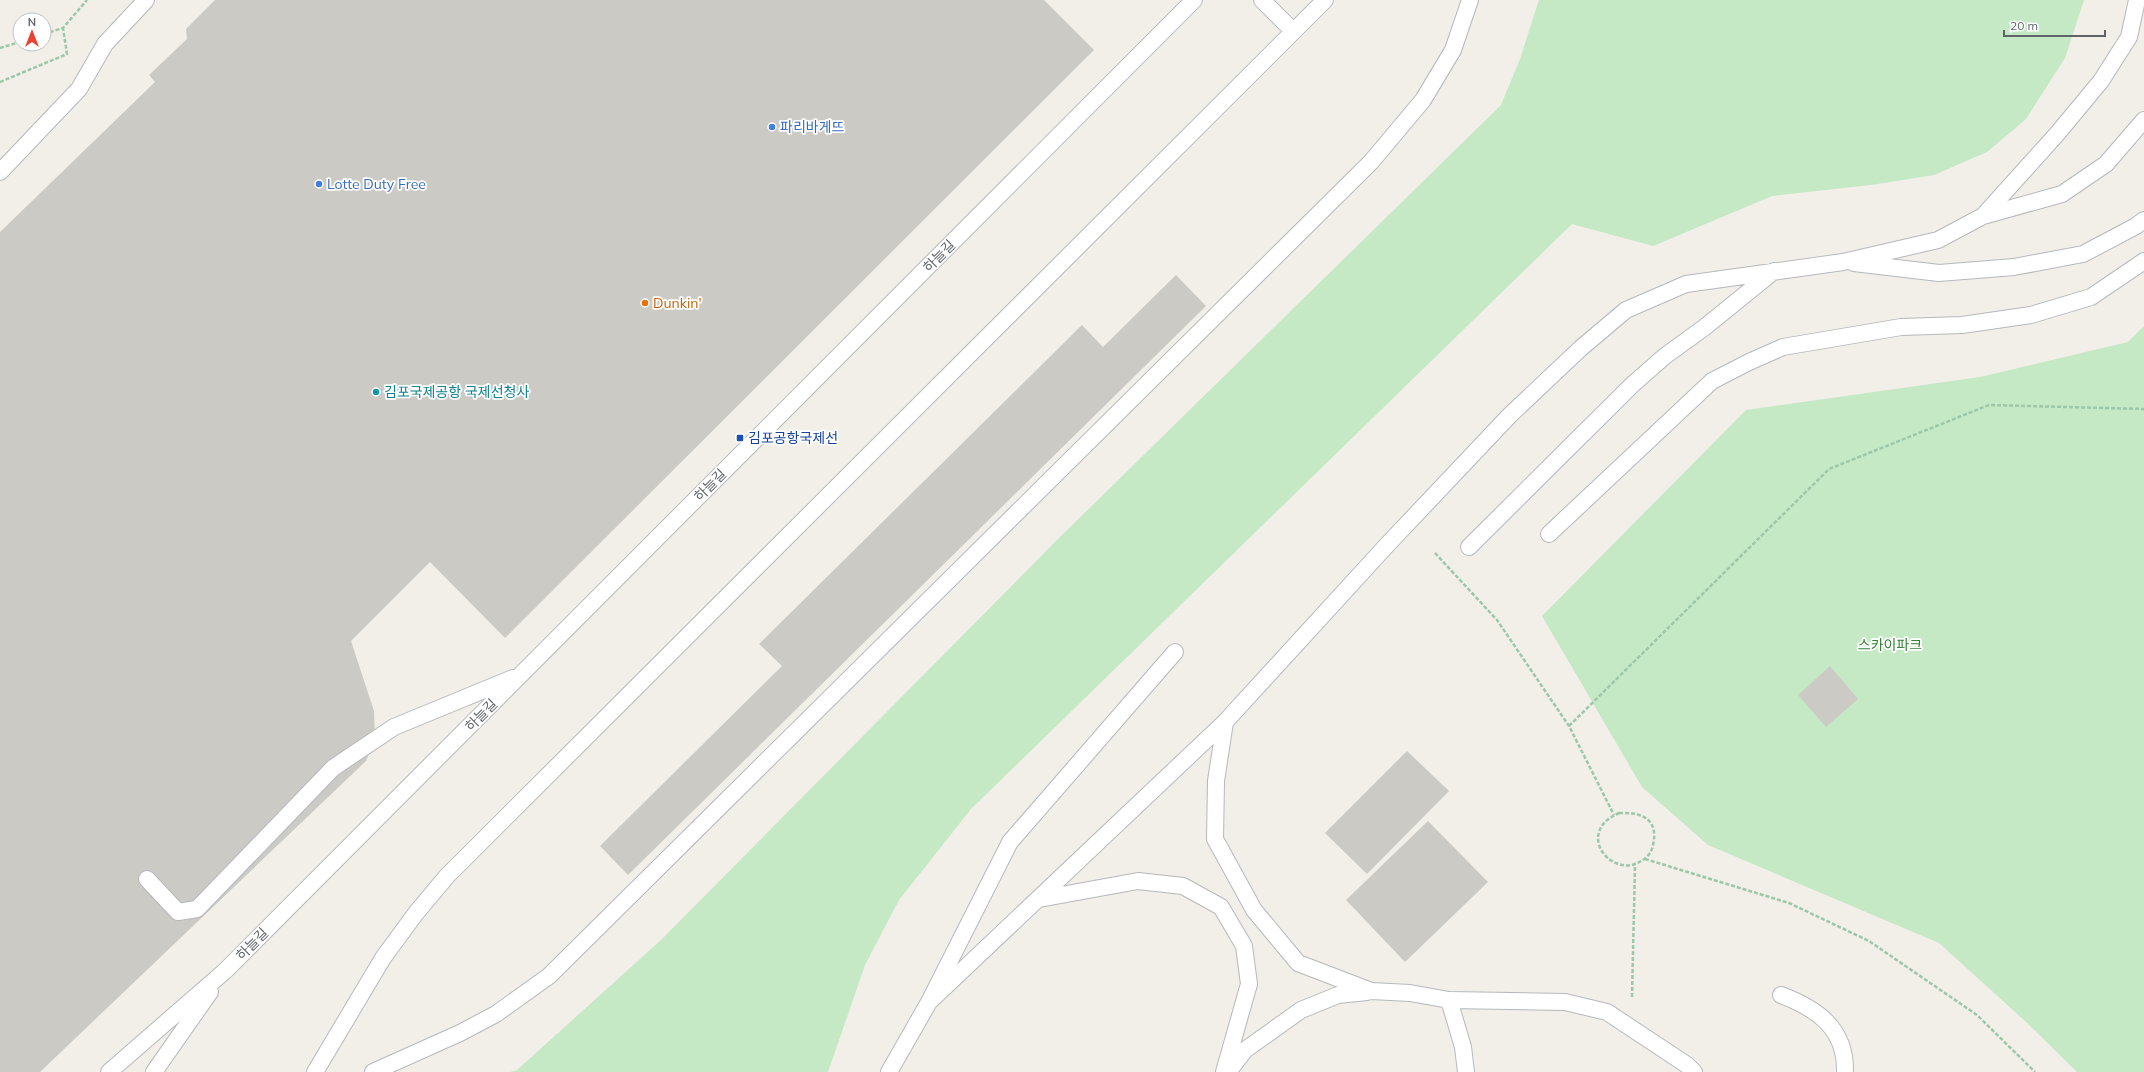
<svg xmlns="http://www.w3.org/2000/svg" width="2144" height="1072" font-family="Mulish,'Noto Sans KR',sans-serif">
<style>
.green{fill:#c5e8c5}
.building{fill:#cccac5}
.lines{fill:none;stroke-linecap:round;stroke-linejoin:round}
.service-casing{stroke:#b5b8bc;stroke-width:18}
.path{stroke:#9cc7a9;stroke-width:2.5;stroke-dasharray:4 2;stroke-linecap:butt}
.service{stroke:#fff;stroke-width:16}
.shop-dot{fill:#3f7fe0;stroke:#fff;stroke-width:1.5}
.food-dot{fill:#e8710a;stroke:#fff;stroke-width:1.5}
.culture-dot{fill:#0f9aa8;stroke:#fff;stroke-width:1.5}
.transit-dot{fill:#1a4fb4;stroke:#fff;stroke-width:1.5}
.labels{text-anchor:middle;stroke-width:3.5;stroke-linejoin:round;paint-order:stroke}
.shop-label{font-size:14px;fill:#366cbe;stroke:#fff;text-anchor:start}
.street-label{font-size:14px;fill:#5f6368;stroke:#fff}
.food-label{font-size:14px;fill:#c56008;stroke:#fff;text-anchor:start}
.culture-label{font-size:14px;fill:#0d838f;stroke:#fff;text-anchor:start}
.transit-label{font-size:14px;fill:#164399;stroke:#fff;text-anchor:start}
.park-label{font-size:14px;fill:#348238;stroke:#fff}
</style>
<rect width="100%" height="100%" fill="#f1efe8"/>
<path class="green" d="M1539 0H2084L2065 58 2026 119 1987 152 1934 175 1871 185 1772 196 1653 246 1572 224 971 809 899 900 865 965 828 1072H510L517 1070 661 940 1059 538 1501 105 1520 59Z
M2144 326V1072H2077L2025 1021 1939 943 1708 845 1642 787 1542 616 1746 410 1980 377 2128 342Z"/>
<path class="building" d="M215 0H1044L1094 50 505 638 430 562 351 641 374 711 375 740 366 761 40 1072H0V232L155 82 149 75 187 39 186 29Z
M1176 275 1206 306 628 875 600 846 782 666 759 644 1082 325 1103 347Z
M1830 666 1858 699 1826 727 1798 695Z
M1407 751 1449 791 1367 874 1325 833Z
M1428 821 1488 882 1405 962 1346 900Z"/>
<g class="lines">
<g class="service-casing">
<path id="service" d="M1262 0 1293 31
M0 172 79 89 105 44 146 0
M1983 216 2062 194 2106 164 2144 120
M1854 263 1939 273 2014 267 2083 254 2136 226 2144 220
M1549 534 1712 381 1749 362 1783 347 1901 327 1962 325 2031 315 2091 297 2144 261
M1469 547 1632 385 1665 356 1705 327 1774 271
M1225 722 1216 781 1215 839 1254 910 1298 963 1371 991 1410 993 1449 1000 1463 1047 1466 1072
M147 879 178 912 197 909 333 768 394 727 513 678
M1039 899 1138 881 1183 886 1221 907 1244 946 1249 984 1224 1072
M1781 995C1818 1009 1846 1029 1845 1072
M1449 1000 1565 1002 1607 1012 1687 1065 1694 1072
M929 1002 1225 722 1387 545 1510 415 1581 348 1626 310 1686 284 1843 262 1938 240 1983 216 2057 134 2101 81 2129 37 2137 0
M109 1072 225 971 1194 0
M154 1072 210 992
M315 1072 383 958 416 913 447 876 1325 0
M373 1072 460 1033 496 1014 549 976 1371 162 1423 100 1453 50 1470 0
M889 1072 929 1002 1010 842 1175 652
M1228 1072 1245 1050 1301 1010 1338 995 1367 992"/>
</g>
<path class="path" d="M44 34 63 28 87 0
M0 48 20 42
M0 82 67 54 63 28
M1435 553 1497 620 1569 726 1614 815
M1569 726 1829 469 1989 405 2144 409
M1619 813C1642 812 1659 819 1653 845 1652 852 1647 858 1641 861 1613 880 1573 833 1619 813Z
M1645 859 1789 903 1869 941 1977 1015 2035 1072
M1632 997 1635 865"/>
<use href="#service" class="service"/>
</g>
<g class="shop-dot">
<circle cx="772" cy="127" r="4"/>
<circle cx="319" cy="184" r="4"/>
</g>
<circle class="food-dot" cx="645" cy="303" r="4"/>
<circle class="culture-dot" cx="376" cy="392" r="4"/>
<rect class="transit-dot" x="736" y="434" width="8" height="8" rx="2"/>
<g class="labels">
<g class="shop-label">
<text x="780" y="132">파리바게뜨</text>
<text x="327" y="189">Lotte Duty Free</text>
</g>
<g class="street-label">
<text transform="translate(939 256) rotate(-45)" y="5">하늘길</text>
<text transform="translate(710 485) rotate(-45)" y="5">하늘길</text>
<text transform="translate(481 715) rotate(-45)" y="5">하늘길</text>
<text transform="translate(252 944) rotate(-45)" y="5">하늘길</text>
</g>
<g class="food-label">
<text x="653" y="308">Dunkin'</text>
</g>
<g class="culture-label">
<text x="384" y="397">김포국제공항 국제선청사</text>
</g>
<g class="transit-label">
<text x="748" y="443">김포공항국제선</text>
</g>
<g class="park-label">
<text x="1890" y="650">스카이파크</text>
</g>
</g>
<g transform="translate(32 32)"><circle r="19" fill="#ffffff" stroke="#bfc1c3"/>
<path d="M0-3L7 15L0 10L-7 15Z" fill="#ea4335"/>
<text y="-6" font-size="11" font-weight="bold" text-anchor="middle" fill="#5f6368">N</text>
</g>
<path d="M2004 30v6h101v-6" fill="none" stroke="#5f6368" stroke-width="2"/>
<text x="2010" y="30" font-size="12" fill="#5f6368" stroke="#ffffff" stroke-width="3" paint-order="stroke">20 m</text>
</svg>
